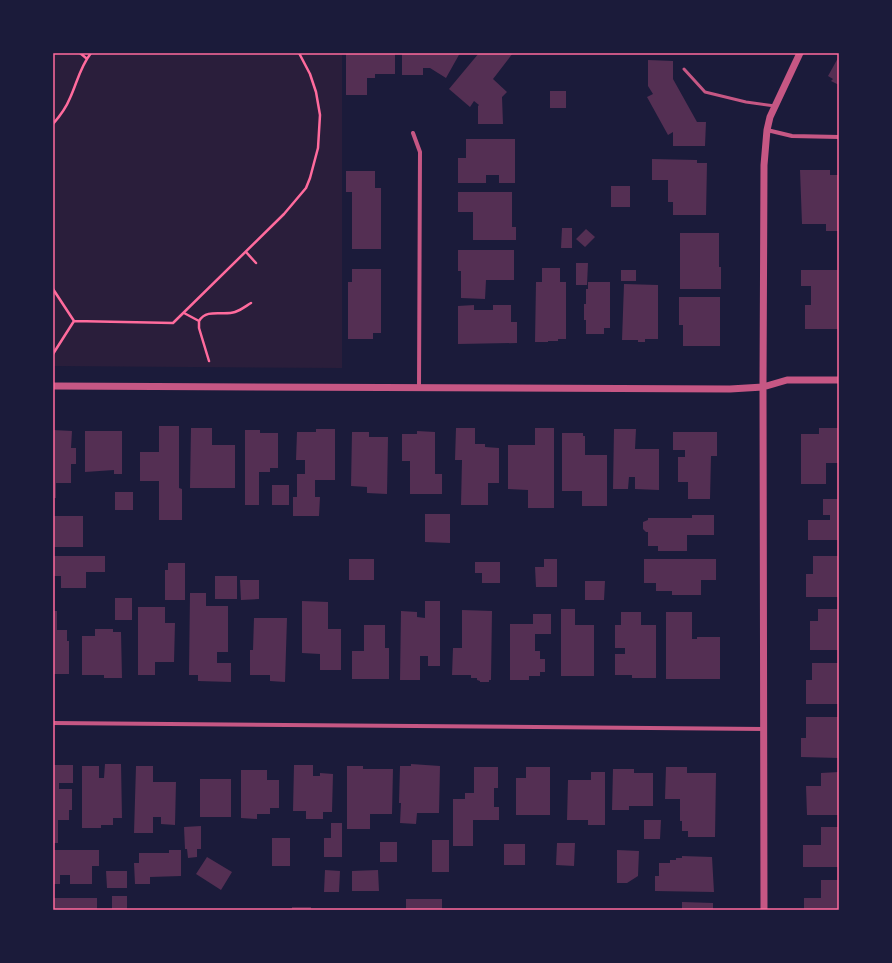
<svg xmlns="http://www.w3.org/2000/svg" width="892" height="963" font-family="'Source Sans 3',sans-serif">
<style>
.green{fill:#2a1e3b}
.building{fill:#542f53}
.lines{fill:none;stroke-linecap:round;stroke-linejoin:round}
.path{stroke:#ff6b9d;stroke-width:2.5}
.service{stroke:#c65784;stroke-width:3}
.minor{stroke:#c65784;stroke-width:4}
.tertiary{stroke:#c65784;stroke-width:7}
.neatline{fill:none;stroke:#ff6b9d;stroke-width:1.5}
</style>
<rect width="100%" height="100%" fill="#1b1b3a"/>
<path class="green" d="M53 53H342V368L53 366Z"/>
<path class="building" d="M346 53H395V74H375V78H367V95H346Z
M402 53H460L446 78 430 68H423V75H402Z
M479 53H513L493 79 507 92 502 97 503 124H478V106L479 105 474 101 470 107 449 89Z
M838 58 839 59V85L831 81 833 79 828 76Z
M648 60 673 61V79L697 122H706L705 146H673V132L668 135 647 97 653 94 648 86Z
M550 91H566V108H550Z
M466 139H515V183H499V175H486V183H458V158H466Z
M652 159 697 160V163H707L706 215H673V202H668V180H652Z
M800 170H830V175H839V231H826V224H802Z
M346 171H375V188H381V249H352V192H346Z
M611 186H630V207H611Z
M458 192H512V227H516V240H473V212H458Z
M562 228H572V248H561Z
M586 229 595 237 585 247 576 239Z
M680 233H719V267H721V289H680Z
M458 250H514V280H486L485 299 461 298V271H458Z
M576 263H588L587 285H576Z
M542 268H560V282H566V339H558V341H548V342H535L536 282H542Z
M352 269H381V333H373V339H348V282H352Z
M621 270H636V281H621Z
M801 270H839V329H805V305H811V286H801Z
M588 282H610V328H604V334H586V320H584V304H586V289H588Z
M624 284 658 285V339H645V342H638V340H622Z
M679 297H720V346H683V325H679Z
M474 305V310H493V305H511V322H517V343L458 344V306Z
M159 426H179V488L182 489V520H159V481H140V452H159Z
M191 428H212V445H235V488H190Z
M456 428H475V444H485V447L499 448V483H488V505H461L462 460H455Z
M535 428H554V508H528V490L508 489V445H535Z
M819 428H839V463H826V484H801V434H819Z
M316 429H335V480H315V497H320L319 516H293V497H297V474H305V460H296L297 432H316Z
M614 429H636L635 449H659V490L635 489V477H629L628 489H613Z
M53 430 72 431 71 448H76V464H71V483H56V498H53Z
M245 430H260V433H278V468H270V472H259V505H245Z
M85 431H122V474H114V470L85 472Z
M417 431 435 432V474H442V494H410V461H402V434H417Z
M352 432H369V437H388L387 494 367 493V487L351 486Z
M673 432H717V456H711L710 499H688V482H678V457H685V450H673Z
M562 433H583V436H585V455H607V506H582V491H562Z
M272 485H289V505H272Z
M115 492H133V510H115Z
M823 499H839V540H808V520H830V515H823Z
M425 514H450V543L425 542Z
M692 515H714V535H687V551H658V546H648V532H646L643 529V522L648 520V518H692Z
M53 516H83V547H53Z
M53 556H105V572H86V588H61V576H53Z
M813 556H839V597H806V574H813Z
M349 559H374V580H349Z
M544 559H557V587H536L535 567H544Z
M644 559H716V580H701V595H672V591H656V583H644Z
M475 562H500V583H482V573H475Z
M168 563H185V600H165V570H168Z
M215 576H237V599H215Z
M240 580H259V599L241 600Z
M585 581H605L604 600H585Z
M190 593H206V606H228V652H217V663H231V682L198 681V675H189Z
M115 598H132V620H115Z
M302 601 328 602V629H341V670H320V654L302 653Z
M425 601H440V666H428V656H420V680H400L401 611 417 612V617L425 618Z
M138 607H165V623H175L174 662H155V675H138Z
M561 609H575V625H594V676H561Z
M818 609H839V650H810V621H818Z
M462 610 492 611 491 680H489V682H480V681L477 680V678H471V675H452L453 648H462Z
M53 611H57V630H67V641H69V674H53Z
M621 612H641V625H656V678H632V675H615V654H625V648H615V625H621Z
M666 612H692V639H697V637H720V679H666Z
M533 614H551V634H535V651H540V659H545V672H540V676H529V680H510V624H533Z
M254 618H287L285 682 270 681V675H250V650H253Z
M364 625H385V648H389V679H352V651H364Z
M95 629H113V632H121L122 678H104V675H82V636H95Z
M812 663H839V704H806V680H812Z
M806 717H839V758L801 757V738H806Z
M105 764H121L122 818H113V825H101V828H82V766H99V778H104Z
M411 764 440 766 439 813H417L416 824 400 823 401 803H399L400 766H411Z
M53 765H73V783H59V789H72V810H69V820H58V843H53Z
M294 765H313V776H320V773L333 774 332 812H323V819H306V811H293Z
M136 766H153V782H176L175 825 161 824V817H153V833H134Z
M347 766H363V769H393L392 814H370V829H347Z
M474 767H498V788H494V807H499V820H473V846H453V799H465V793H474Z
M526 767H550V815H516V778H526Z
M666 767H687V773H716L715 837H688V831H682V821H680V799H665Z
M613 769H634V773H653V806H629V810H612Z
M241 770H267V780H279V808H270V814H257V819L241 818Z
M591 772H605V825H588V820H567L568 780H591Z
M839 772V815H807L806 786H821V773Z
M200 779H231V817H200Z
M644 820H661L660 839H644Z
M331 823H342V857H324V838H331Z
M201 826V849H197V857L188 858 187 849H185L184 827Z
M821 827H839V867H803V845H821Z
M272 838H290V866H272Z
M432 840H449V872H432Z
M380 842H397V862H380Z
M557 843H575L574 866 556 865Z
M504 844H525V865H504Z
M53 850H99V866H92V884H70V875H60V884H53Z
M169 850H181V876L150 877V884H135L134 863H139V853H169Z
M617 850 639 851 638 876 627 883H617Z
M682 856 712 857 714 892 655 891V876H659V863H670V860H676V858H682Z
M207 857 232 872 221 890 196 874Z
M325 870 340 871 339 892H324Z
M378 870 379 891H352V871Z
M106 871H127V888H107Z
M821 880H839V910H804V898H821Z
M112 896H127V910H112Z
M53 898H97V910H53Z
M406 899H442V910H406Z
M682 902 713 903V910H682Z
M292 907H311V910H292Z"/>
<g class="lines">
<path class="path" d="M80 53 86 58
M53 124C60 116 66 108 70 98 77 83 80 67 91 53
M246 252 256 263
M53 289 74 321 173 323 284 214 306 188 310 178 318 148 320 115 316 92 310 74 299 53
M184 313 199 321V328L209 361
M199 321C207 308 223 316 235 312 241 310 246 306 251 303
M53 354 74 321"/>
<path class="service" d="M684 69 705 92 746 102 775 106"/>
<path class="minor" d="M767 130 792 136 839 137
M413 133 420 152 419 387
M53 723 764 729"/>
<path class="tertiary" d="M53 386 730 389 763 387 787 380H839
M764 910 763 387 764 165 767 130 770 117 800 53"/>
</g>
<rect width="892" height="963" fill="none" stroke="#1b1b3a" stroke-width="108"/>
<rect x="54" y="54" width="784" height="855" class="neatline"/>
</svg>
